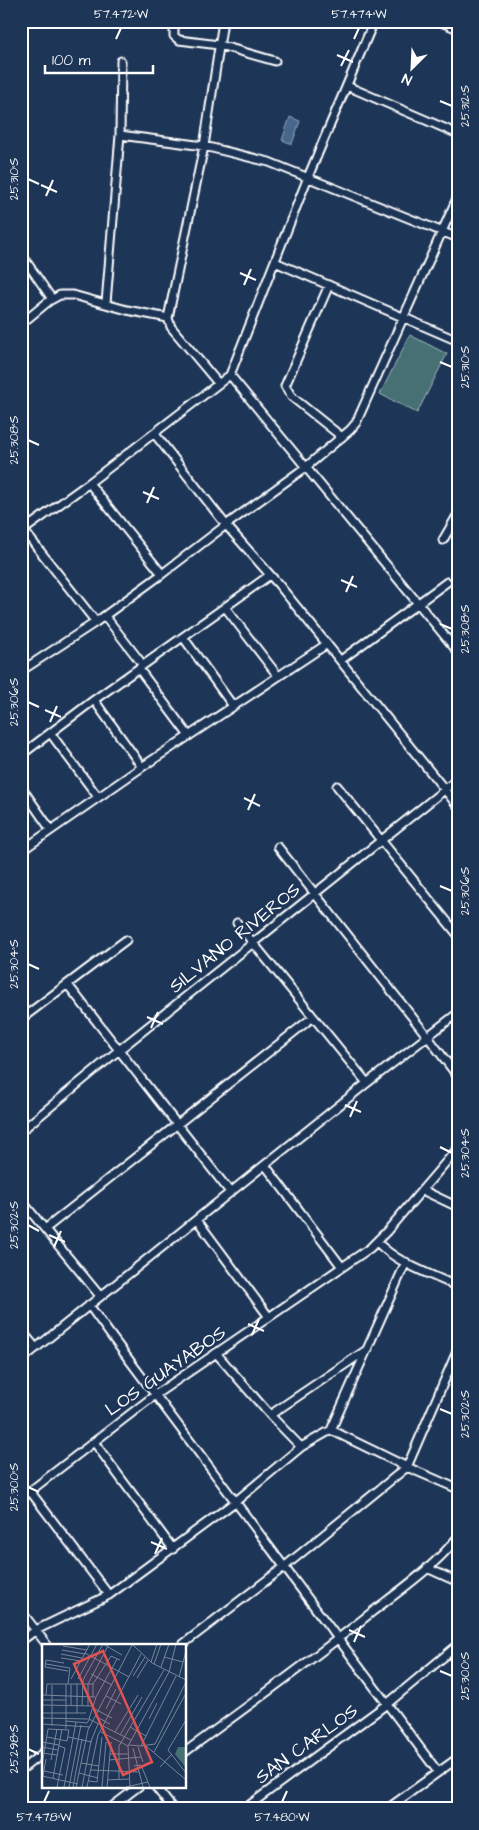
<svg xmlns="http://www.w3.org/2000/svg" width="479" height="1830" font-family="'Architects Daughter',sans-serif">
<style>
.green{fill:#477074;stroke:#a3b8ba}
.water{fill:#46668b;stroke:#90a3b9}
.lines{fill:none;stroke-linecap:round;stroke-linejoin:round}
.minor-casing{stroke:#fff;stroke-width:11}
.minor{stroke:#1d3557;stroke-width:7}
.ticks{fill:none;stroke:#fff;stroke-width:2}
.labels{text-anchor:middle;stroke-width:5;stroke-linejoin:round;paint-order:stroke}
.street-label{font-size:19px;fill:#fff;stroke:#1d3557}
.inset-road{fill:none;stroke:#77869a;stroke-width:1}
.view{fill:#de5353;fill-opacity:0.15;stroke:#de5353;stroke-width:2.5}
.inset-edge{fill:none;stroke:#fff;stroke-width:2.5}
.neatline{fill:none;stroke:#fff;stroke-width:2}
.ticks-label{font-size:12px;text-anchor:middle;fill:#fff}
</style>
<rect width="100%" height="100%" fill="#1d3557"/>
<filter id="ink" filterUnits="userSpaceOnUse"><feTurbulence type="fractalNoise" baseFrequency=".02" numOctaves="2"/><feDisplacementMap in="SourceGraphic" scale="10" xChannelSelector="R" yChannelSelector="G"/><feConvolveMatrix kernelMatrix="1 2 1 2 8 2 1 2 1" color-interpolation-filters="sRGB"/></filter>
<g filter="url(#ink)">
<path class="green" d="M410 335 447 354 417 413 380 394Z"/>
<path class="water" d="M290 117 300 121 292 144 282 140Z"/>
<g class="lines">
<g class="minor-casing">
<path id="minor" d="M174 21V36L179 40 219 45 275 61
M438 21 458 29
M347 86 458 134
M120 135 204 146 269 162 458 238
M21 254 52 299
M275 262 458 341
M329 285 285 386 292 397 342 437
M106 303 120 135 121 61
M21 324 49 301 60 295H73L127 310 168 318
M230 375 458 652
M218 383 171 327 168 318 204 146 223 21
M154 433 226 525 279 585 458 806
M89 483 162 574
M21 527 96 622
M21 532 89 483 230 375 308 177 374 21
M443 540 458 514
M225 607 278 676
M105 616 143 665
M183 637 233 706
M341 660 447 582
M21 661 26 667
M139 669 189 736
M21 671 96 622 162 574 226 525 306 467 350 430 356 423 458 196
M94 700 142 767
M51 734 98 797
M21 755 94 700 270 575
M337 786 458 935
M21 787 51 830
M278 847 428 1037 458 1077
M21 851 142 767 327 644
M237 923 367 1083
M68 985 230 1192
M25 1016 126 940
M21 1131 119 1050 458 779
M265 1165 342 1267
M422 1190 458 1207
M21 1200 100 1296
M197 1220 269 1317
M45 1229 313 1017
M377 1242C398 1264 431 1274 458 1287
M89 1305 112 1337 438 1772
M21 1330 36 1348
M216 1353 270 1415 301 1447
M21 1360 367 1083 458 1013
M270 1415 368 1349
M331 1430 407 1467 458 1489
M94 1442 173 1549
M30 1491 109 1595
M21 1498 155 1395 370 1248 387 1231 458 1148
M427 1568 458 1582
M21 1611 47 1645
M21 1641 36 1630 109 1595 235 1502 301 1447 331 1430 406 1262
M182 1645 284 1567 407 1467 458 1349
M185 1752C248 1706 311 1661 372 1612 402 1589 434 1567 458 1537
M21 1770 44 1752
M155 1786 173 1809
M109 1809 139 1786
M244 1809 387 1704 458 1645
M387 1809 458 1758"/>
</g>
<use href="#minor" class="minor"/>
</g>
</g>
<path class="ticks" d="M116 39 121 28M354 39 359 28M337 55 353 62M341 66 349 50M440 101 452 106M28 179 39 184M41 185 57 192M46 196 53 180M240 273 256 280M244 285 251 269M440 362 452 367M28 440 39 445M143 492 159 499M147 503 154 487M341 580 357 587M346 592 353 576M440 624 452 629M28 702 39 707M45 710 61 717M50 722 57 706M244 798 260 806M248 810 255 794M440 886 452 891M28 964 39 969M147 1017 163 1024M151 1028 158 1012M345 1105 361 1112M350 1117 357 1101M440 1147 452 1153M28 1225 39 1231M49 1235 65 1242M54 1247 61 1231M248 1324 264 1331M252 1335 259 1319M440 1409 452 1414M28 1487 39 1492M151 1542 167 1549M155 1554 162 1538M349 1630 365 1637M354 1642 361 1626M440 1671 452 1676M28 1749 39 1754M44 1802 49 1791M282 1802 287 1791"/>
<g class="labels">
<g class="street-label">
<text transform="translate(234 937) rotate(-39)" y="7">SILVANO RIVEROS</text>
<text transform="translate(165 1370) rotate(-35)" y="7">LOS GUAYABOS</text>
<text transform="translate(306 1743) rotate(-36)" y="7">SAN CARLOS</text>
</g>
</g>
<g transform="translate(42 1644)">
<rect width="144" height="144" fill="#1d3557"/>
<path d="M136 103H144V124L133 110Z" fill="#477074"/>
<path class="inset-road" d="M90 0 110 19 144 36M21 2 45 6M20 6 43 10M43 9 87 33M19 10 40 14M122 13 141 18M19 14 39 17M75 15 54 53 47 75 89 96M109 18 115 0M22 19 4 16 3 23 26 27M4 20 28 24 26 40M112 20 119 0M119 23 127 0M127 28 134 0M49 30 70 41M91 32 103 13M137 33 144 7M95 34 106 16M29 35 48 0M36 35 55 0M35 40V69M0 51 53 53M4 51 5 40H51M64 52 79 60M51 53V40L69 12 78 16M0 56H24M0 61 51 62M29 62V40M40 62 41 36 61 0 80 11M46 62V40L67 0M51 64 70 74M64 65 74 45M0 69H44M53 72 68 80M0 74 47 75M107 75 115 59M144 76 126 106 144 129M24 77 45 79 47 76M0 80 48 83M10 82V41M88 83 104 92M24 85V40M59 88 86 102M73 88 96 51M78 91 100 53M26 93 50 98M0 98 17 101M87 101 99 102 134 32M99 102 113 100 144 38M104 102 143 135M0 103 16 106M96 103 101 118M91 104 101 143M112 108 143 51M0 109 15 111M68 110H86M9 116 15 85M67 116 99 113M39 119 57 122M0 121 6 85 27 86 25 97 5 93M92 122 99 121 108 143M118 123 129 111M49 126 97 128M2 127 21 131M37 129 56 134M0 132 36 140M1 132 4 115M11 134 20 85M77 135V102L122 26M65 136 87 135M47 137 55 138 60 93M15 143 23 104 17 102M22 143 34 78M27 143 39 81M31 143 40 95M34 143 46 86 90 1M40 143 49 97 56 80M45 143 56 91 99 10M60 143 64 98M65 143 69 98M84 143 106 138M88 143 86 102 127 28"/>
<path class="view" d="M61 7 110 118 81 131 32 20Z"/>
<rect width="144" height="144" class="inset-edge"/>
</g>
<rect width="479" height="1830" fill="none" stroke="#1d3557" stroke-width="55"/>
<g transform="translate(412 68) rotate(204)" stroke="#1d3557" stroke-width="4" paint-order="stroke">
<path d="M0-4L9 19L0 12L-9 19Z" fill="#ffffff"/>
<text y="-8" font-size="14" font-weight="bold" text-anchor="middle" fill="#ffffff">N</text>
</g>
<path d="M45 65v8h108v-8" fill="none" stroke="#ffffff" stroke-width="2.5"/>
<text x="52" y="65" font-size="15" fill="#ffffff" stroke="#1d3557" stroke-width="4" paint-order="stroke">100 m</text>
<rect x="28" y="28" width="424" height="1774" class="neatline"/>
<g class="ticks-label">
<text x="121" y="18">57.472°W</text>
<text x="359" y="18">57.474°W</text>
<text transform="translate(465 106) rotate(-90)" y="4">25.312°S</text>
<text transform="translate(14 179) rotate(-90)" y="4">25.310°S</text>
<text transform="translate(465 367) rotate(-90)" y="4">25.310°S</text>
<text transform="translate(14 440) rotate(-90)" y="4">25.308°S</text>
<text transform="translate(465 629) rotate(-90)" y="4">25.308°S</text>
<text transform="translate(14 702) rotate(-90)" y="4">25.306°S</text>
<text transform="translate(465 891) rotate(-90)" y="4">25.306°S</text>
<text transform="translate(14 964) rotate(-90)" y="4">25.304°S</text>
<text transform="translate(465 1153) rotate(-90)" y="4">25.304°S</text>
<text transform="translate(14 1225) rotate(-90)" y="4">25.302°S</text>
<text transform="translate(465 1414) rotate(-90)" y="4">25.302°S</text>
<text transform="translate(14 1487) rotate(-90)" y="4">25.300°S</text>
<text transform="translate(465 1676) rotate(-90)" y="4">25.300°S</text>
<text transform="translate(14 1749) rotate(-90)" y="4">25.298°S</text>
<text x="44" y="1821">57.478°W</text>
<text x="282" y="1821">57.480°W</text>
</g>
</svg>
